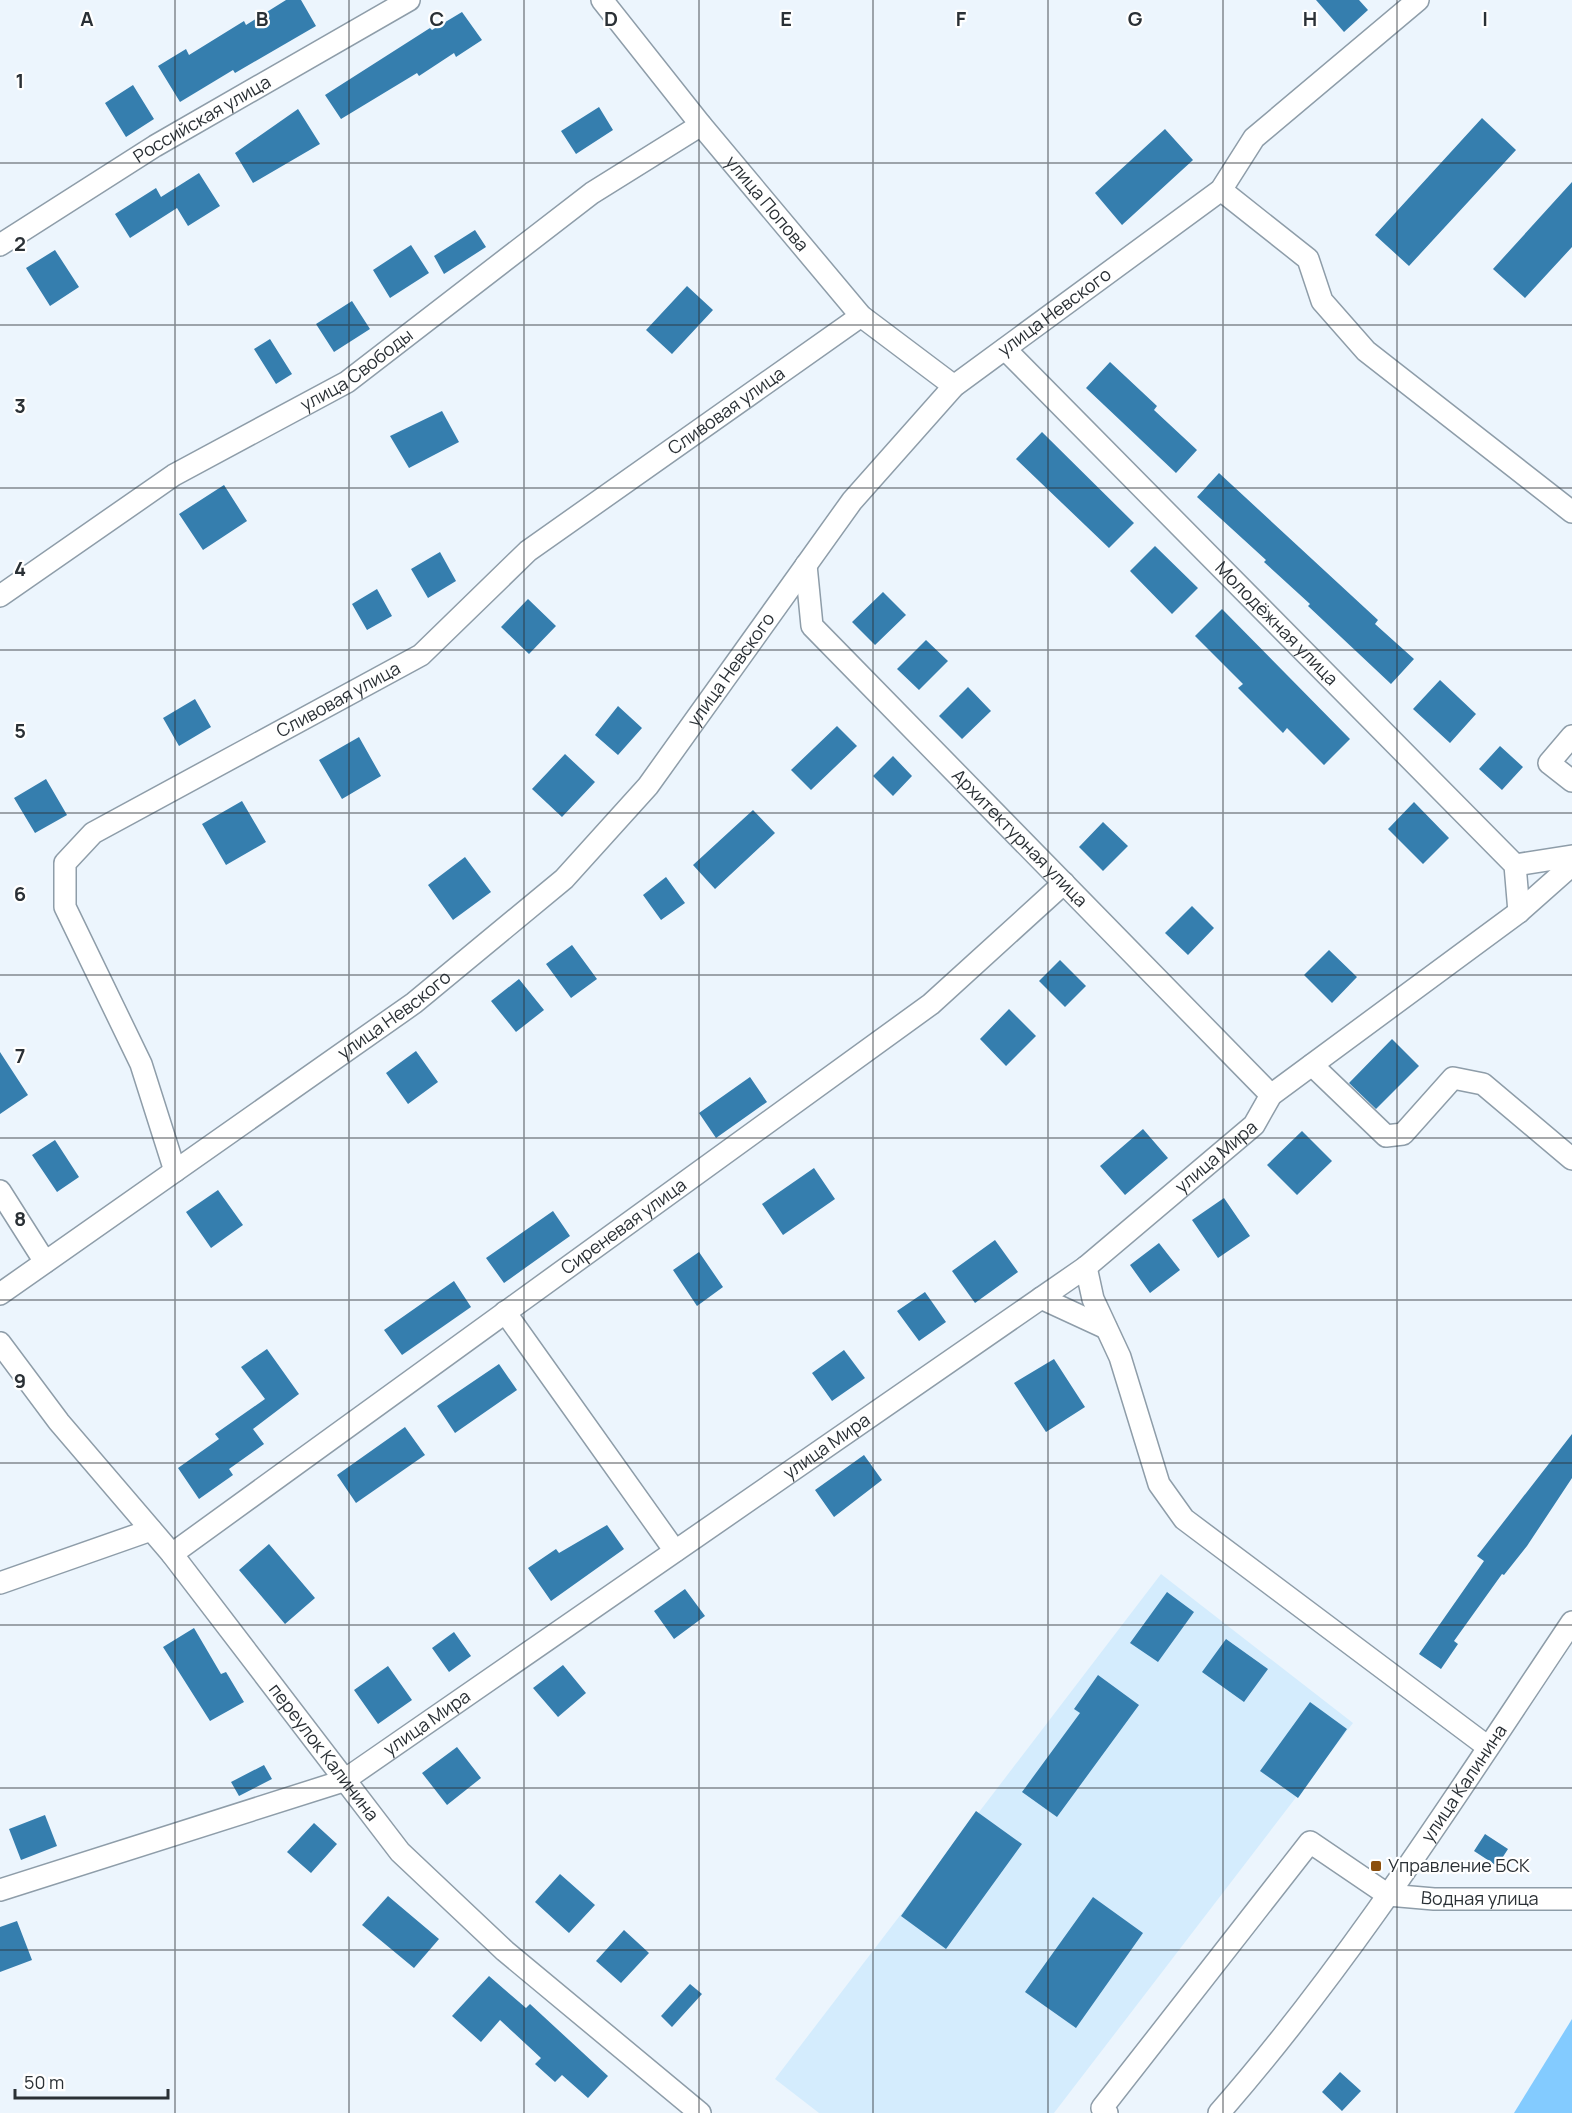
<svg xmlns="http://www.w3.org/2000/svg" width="1572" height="2113" font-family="Manrope,sans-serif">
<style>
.built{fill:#d4ecfd}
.water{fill:#83cbff}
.building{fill:#357eae}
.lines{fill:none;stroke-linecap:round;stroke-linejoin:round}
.minor-casing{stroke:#8e9da9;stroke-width:24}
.minor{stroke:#fff;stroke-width:21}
.grid{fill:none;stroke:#2a3035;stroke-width:1.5;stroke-opacity:0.55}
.poi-dot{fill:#8b4f0d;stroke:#fff;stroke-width:2}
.labels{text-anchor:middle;stroke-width:4.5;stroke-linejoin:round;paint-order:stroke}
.street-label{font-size:18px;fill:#2a3035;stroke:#fff}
.poi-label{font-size:18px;fill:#2a3035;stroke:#fff;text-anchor:start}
.grid-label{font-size:20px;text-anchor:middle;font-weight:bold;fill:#2a3035;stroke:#fff;stroke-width:4.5;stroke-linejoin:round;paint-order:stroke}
</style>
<rect width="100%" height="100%" fill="#ecf5fd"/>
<path class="built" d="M1161 1574 1353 1723 1054 2113H819L775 2079Z"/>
<path class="water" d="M1572 2019V2113H1514Z"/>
<path class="building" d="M286 0H301L316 26 235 73 233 70 180 102 158 66 186 49 189 55 244 21 246 25Z
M1316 0H1359L1368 10 1344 32Z
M462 12 482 40 456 57 454 53 419 76 417 73 341 119 325 95 430 28 432 30Z
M133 85 154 119 126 137 105 103Z
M599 107 613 130 576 154 561 131Z
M298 109 320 144 253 183 235 153Z
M1482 118 1516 150 1409 266 1375 235Z
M1165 129 1193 160 1122 225 1095 193Z
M199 173 220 206 188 226 177 208 130 238 115 214 156 188 161 197Z
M1572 182V247L1525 298 1493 269Z
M475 230 486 247 444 274 434 256Z
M411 245 429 273 390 298 373 270Z
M55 250 79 287 50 306 26 268Z
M687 286 713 310 672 354 646 330Z
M352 301 370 329 334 352 316 324Z
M270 339 292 374 276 384 254 349Z
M1110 362 1157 406 1154 410 1197 450 1176 473 1086 388Z
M442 411 459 442 409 468 390 436Z
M1042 432 1134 523 1109 548 1016 459Z
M1219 473 1378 620 1375 624 1414 659 1391 684 1308 606 1310 604 1264 562 1266 560 1197 497Z
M224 485 247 521 203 550 179 514Z
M1155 546 1198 588 1172 614 1130 571Z
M440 552 456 581 428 598 411 569Z
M377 589 392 616 367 630 352 604Z
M883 592 906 615 875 645 852 622Z
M528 599 556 626 529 654 501 627Z
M1222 609 1350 739 1324 765 1287 728 1283 733 1238 688 1243 684 1195 636Z
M926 640 948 661 919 690 897 669Z
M1440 680 1476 714 1450 743 1413 709Z
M968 687 991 711 962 739 939 716Z
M195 699 211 727 179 746 163 718Z
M618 706 642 728 618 755 595 735Z
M837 726 857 746 811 790 791 770Z
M359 737 381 776 342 799 319 760Z
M1500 746 1523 767 1502 790 1479 769Z
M565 754 595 782 562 817 532 789Z
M893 756 912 776 893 796 873 776Z
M46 779 67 815 35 833 14 798Z
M242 801 266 842 226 865 202 824Z
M1414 802 1449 838 1423 864 1388 829Z
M753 810 775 833 715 889 693 865Z
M1103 822 1128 846 1103 871 1079 847Z
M465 857 491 892 453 920 428 885Z
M666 877 685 903 661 920 643 895Z
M1192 906 1214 928 1188 955 1165 933Z
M572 945 597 979 571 998 546 964Z
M1329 950 1357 977 1332 1003 1304 975Z
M1060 960 1086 986 1065 1007 1039 981Z
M519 979 544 1010 516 1032 491 1001Z
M1009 1009 1036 1036 1006 1066 980 1039Z
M1392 1039 1419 1066 1376 1109 1349 1083Z
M416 1051 438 1082 408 1104 386 1073Z
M0 1052 28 1095 0 1114Z
M750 1077 767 1102 716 1138 699 1113Z
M1143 1129 1168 1158 1125 1195 1100 1166Z
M1302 1131 1332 1161 1297 1195 1267 1165Z
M55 1140 79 1177 57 1192 32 1155Z
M814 1168 835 1199 783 1235 762 1204Z
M218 1190 243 1225 211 1248 186 1212Z
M1224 1198 1250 1236 1218 1258 1192 1220Z
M553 1211 570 1236 504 1283 486 1258Z
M995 1240 1018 1272 975 1303 952 1271Z
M1159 1243 1180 1270 1150 1293 1130 1265Z
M699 1252 723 1287 697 1306 673 1270Z
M454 1281 471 1307 402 1355 384 1330Z
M925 1292 946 1322 919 1341 897 1311Z
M267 1349 299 1394 253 1429 264 1444 229 1469 233 1475 199 1499 178 1468 219 1439 215 1434 265 1399 241 1367Z
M844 1350 865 1378 832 1401 812 1373Z
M1054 1359 1085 1407 1046 1432 1014 1383Z
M499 1364 517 1390 455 1433 437 1406Z
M405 1427 425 1455 356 1503 337 1475Z
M1572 1434V1478L1527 1546 1504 1575 1502 1574 1454 1641 1458 1644 1441 1669 1419 1654 1484 1561 1477 1556Z
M864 1455 882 1480 834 1517 815 1490Z
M607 1525 624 1549 551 1601 528 1568 556 1549 559 1553Z
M269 1544 315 1598 285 1624 239 1570Z
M685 1589 705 1616 674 1639 654 1611Z
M1167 1592 1194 1612 1158 1662 1130 1643Z
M194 1628 221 1674 226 1672 244 1702 210 1721 163 1647Z
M454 1632 471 1656 449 1672 432 1648Z
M1226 1639 1268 1669 1244 1702 1202 1672Z
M563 1665 586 1693 558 1717 533 1688Z
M388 1666 412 1700 378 1724 354 1690Z
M1098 1675 1139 1705 1057 1817 1022 1792 1080 1713 1074 1709Z
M1310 1702 1347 1729 1298 1798 1260 1771Z
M457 1747 481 1778 447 1805 422 1773Z
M264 1765 272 1779 239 1796 231 1782Z
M976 1811 1022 1844 946 1949 901 1916Z
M45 1815 57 1846 21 1860 9 1829Z
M314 1823 337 1844 311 1873 287 1852Z
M1485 1834 1508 1849 1497 1866 1474 1851Z
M560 1874 595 1905 569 1933 535 1902Z
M388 1896 439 1939 414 1968 362 1925Z
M1093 1897 1143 1933 1076 2028 1025 1992Z
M17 1921 32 1960 0 1972V1927Z
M624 1930 649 1953 621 1983 596 1961Z
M489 1976 526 2008 530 2004 608 2076 588 2098 562 2075 555 2082 535 2064 541 2058 500 2020 481 2042 452 2016Z
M690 1984 702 1994 672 2027 661 2016Z
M1340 2072 1361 2091 1342 2111 1322 2092Z"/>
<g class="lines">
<g class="minor-casing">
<g id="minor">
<path id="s1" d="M602 0 701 125 861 316 954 386"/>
<path d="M1221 190 1308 259 1322 301 1366 351 1572 512"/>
<path id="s2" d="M0 245 155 146 409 0"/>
<path id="s3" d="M1005 349 1515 865 1519 912"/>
<path id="s4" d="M806 565 812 626 1271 1095"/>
<path id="s5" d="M0 596 174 475 347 382 592 193 701 125"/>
<path d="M1572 736 1549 763 1572 781"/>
<path d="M1515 865 1572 856"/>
<path d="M1312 1065 1386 1136 1403 1134 1453 1078 1483 1084 1572 1159"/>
<path id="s6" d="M175 1171 141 1064 65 907V863L93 833 421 655 528 551 861 316"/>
<path d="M0 1191 45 1262"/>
<path d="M1086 1267 1093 1299 1120 1357 1159 1484 1184 1519 1488 1747"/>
<path id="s7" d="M0 1294 414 1003 564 879 648 786 852 501 954 386 1221 190 1254 138 1418 0"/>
<path d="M1041 1298 1106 1328"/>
<path d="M505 1312 675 1551"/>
<path id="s8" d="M0 1343 59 1422 172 1554 400 1852 505 1951 700 2113"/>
<path id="s9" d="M172 1554 931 1004 1064 883"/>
<path d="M0 1583 151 1530"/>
<path id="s10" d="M0 1890 343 1781 1086 1267 1254 1125 1271 1095 1519 912 1572 865"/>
<path id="s11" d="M1107 2113 1102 2108 1310 1842 1388 1895 1434 1899H1572"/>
<path id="s12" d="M1219 2113C1352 1961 1460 1789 1572 1622"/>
</g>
</g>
<use href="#minor" class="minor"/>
</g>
<path class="grid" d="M175 0V2113M349 0V2113M524 0V2113M699 0V2113M873 0V2113M1048 0V2113M1223 0V2113M1397 0V2113M0 163H1572M0 325H1572M0 488H1572M0 650H1572M0 813H1572M0 975H1572M0 1138H1572M0 1300H1572M0 1463H1572M0 1625H1572M0 1788H1572M0 1950H1572"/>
<rect class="poi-dot" x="1370" y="1860" width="12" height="12" rx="3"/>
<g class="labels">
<g class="street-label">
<text dy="6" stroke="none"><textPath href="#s2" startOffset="238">Российская улица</textPath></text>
<text dy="6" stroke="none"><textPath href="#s1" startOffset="262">улица Попова</textPath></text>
<text dy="6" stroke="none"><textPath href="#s7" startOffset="1455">улица Невского</textPath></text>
<text dy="6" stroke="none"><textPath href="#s5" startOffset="423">улица Свободы</textPath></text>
<text dy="6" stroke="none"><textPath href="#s6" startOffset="1137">Сливовая улица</textPath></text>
<text dy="6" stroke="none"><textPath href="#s3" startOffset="386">Молодёжная улица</textPath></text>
<text dy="6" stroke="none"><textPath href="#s7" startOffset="969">улица Невского</textPath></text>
<text dy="6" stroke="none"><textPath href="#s6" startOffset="651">Сливовая улица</textPath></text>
<text dy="6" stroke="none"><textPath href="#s4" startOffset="358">Архитектурная улица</textPath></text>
<text dy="6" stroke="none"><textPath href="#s7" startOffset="483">улица Невского</textPath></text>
<text dy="6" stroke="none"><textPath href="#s10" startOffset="1434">улица Мира</textPath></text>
<text dy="6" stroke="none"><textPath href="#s9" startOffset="558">Сиреневая улица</textPath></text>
<text dy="6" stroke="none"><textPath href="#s10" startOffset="948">улица Мира</textPath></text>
<text dy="6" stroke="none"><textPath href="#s10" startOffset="462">улица Мира</textPath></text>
<text dy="6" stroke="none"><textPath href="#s8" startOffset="522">переулок Калинина</textPath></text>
<text dy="6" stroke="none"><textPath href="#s12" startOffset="411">улица Калинина</textPath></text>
<text dy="6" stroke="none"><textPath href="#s11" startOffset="531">Водная улица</textPath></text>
</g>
<g class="poi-label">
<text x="1388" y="1872">Управление БСК</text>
</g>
</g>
<g class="grid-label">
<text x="87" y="26">A</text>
<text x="262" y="26">B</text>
<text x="437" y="26">C</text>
<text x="611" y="26">D</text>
<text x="786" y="26">E</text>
<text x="961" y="26">F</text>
<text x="1135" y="26">G</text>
<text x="1310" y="26">H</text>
<text x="1485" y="26">I</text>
<text x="20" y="88">1</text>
<text x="20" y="251">2</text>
<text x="20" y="413">3</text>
<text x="20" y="576">4</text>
<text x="20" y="738">5</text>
<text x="20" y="901">6</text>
<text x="20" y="1063">7</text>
<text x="20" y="1226">8</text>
<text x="20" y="1388">9</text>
</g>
<path d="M15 2089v9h153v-9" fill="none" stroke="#2a3035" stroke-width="3"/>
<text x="24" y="2089" font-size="18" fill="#2a3035" stroke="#ffffff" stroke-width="4.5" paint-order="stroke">50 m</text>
</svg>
